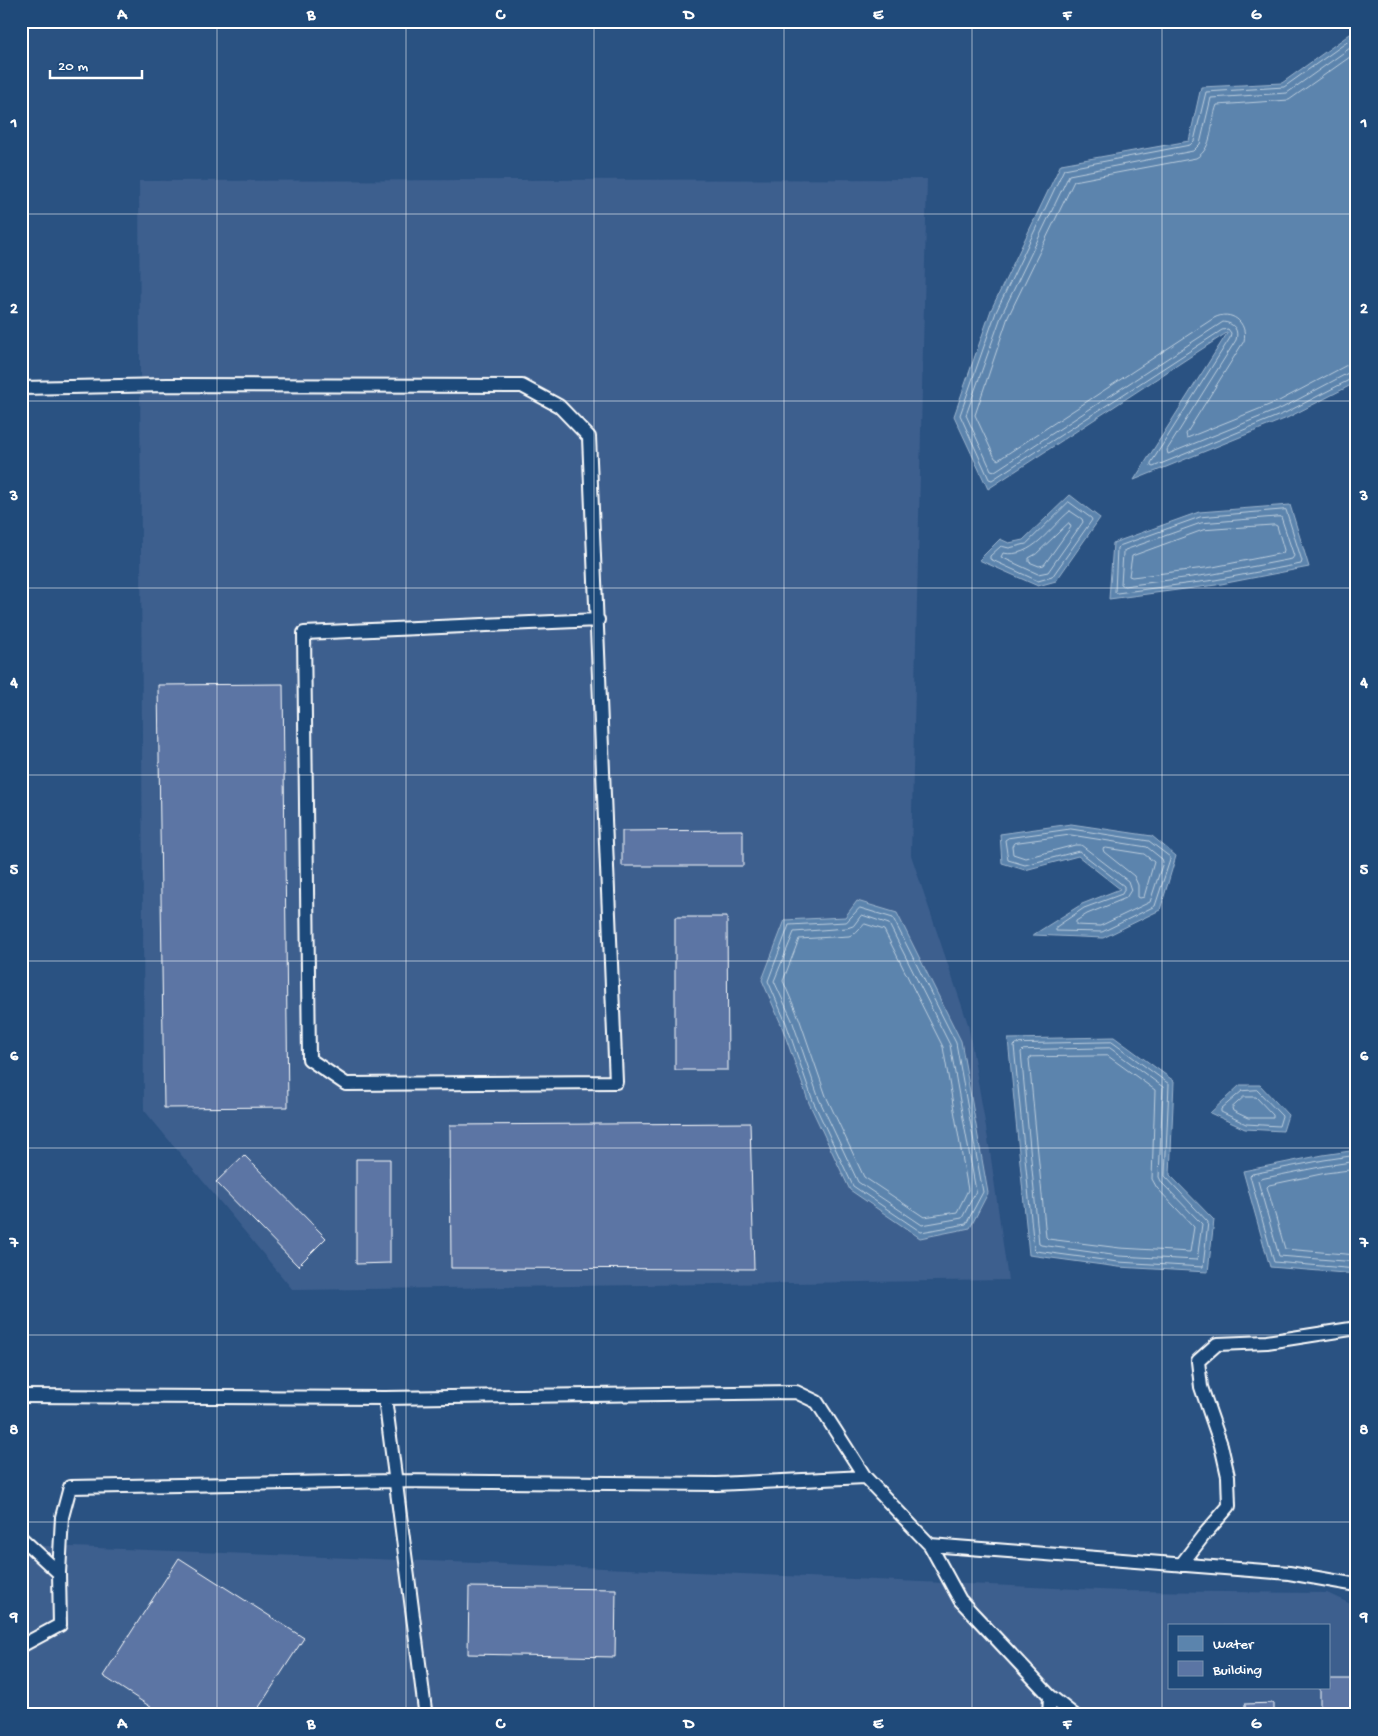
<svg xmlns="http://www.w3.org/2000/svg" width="1378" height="1736" font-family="'Gochi Hand',sans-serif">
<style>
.built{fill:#3d5f8e;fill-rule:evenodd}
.water{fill:#5b84ad;stroke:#9db5ce}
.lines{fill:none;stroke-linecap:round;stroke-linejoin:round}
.shore{stroke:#bdcede;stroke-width:1}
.building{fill:#5b75a4;stroke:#fff}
.lane-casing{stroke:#fff;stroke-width:16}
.lane{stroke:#1f4a7a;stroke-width:12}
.grid{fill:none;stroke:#fff;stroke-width:1;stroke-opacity:0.55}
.neatline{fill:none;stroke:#fff;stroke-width:2}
.grid-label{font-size:16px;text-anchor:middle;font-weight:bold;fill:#fff}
</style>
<rect width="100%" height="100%" fill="#2a5282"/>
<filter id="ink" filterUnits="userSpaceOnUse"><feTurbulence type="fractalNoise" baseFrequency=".02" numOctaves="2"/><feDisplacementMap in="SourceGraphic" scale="10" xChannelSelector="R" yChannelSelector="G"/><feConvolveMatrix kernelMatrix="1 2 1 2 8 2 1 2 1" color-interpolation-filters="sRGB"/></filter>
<g filter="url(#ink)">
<path class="built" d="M927 179 911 855 968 1024 990 1151 1008 1280 293 1290 144 1110 139 181Z
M21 1545 581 1567 1123 1591 1327 1593 1357 1607V1715H21ZM1169 1625H1329V1687H1169Z"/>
<path class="water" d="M1357 29V382L1287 418 1134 480 1228 332 988 489 954 416 991 310 1061 164 1189 141 1201 87 1282 83Z
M1070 495 1100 518 1056 581 1038 586 979 560 1000 539 1009 543 1023 540Z
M1290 505 1309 567 1216 585 1109 599 1113 543 1199 512Z
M1071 824 1152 836 1176 856 1160 910 1103 938 1033 935 1082 904 1120 889 1078 856 1025 870 1002 863 1000 834Z
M857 901 897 913 961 1041 988 1193 970 1228 920 1238 850 1190 809 1103 781 1024 762 980 785 920 845 917Z
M1114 1037 1174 1081 1170 1175 1214 1220 1208 1272 1118 1267 1029 1255 1008 1039Z
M1240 1085H1260L1288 1115 1283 1131 1245 1129 1210 1113Z
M1357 1150V1274L1270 1267 1243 1171 1323 1155Z"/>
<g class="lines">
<path class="shore" d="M1357 35 1284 87 1206 92 1194 141 1190 145 1064 169 996 312 960 415 989 479 992 480 1222 330 1228 329 1231 333 1230 338 1151 463V466L1153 467 1285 413 1353 378H1357
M1357 43 1287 93 1211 98 1200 144 1193 151 1069 175 1002 314 966 415 991 470 995 471 1223 322C1234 323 1239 330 1236 340L1167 450 1168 454 1282 408 1350 372 1357 371
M1357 52 1289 100 1217 105C1210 122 1214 148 1196 158L1074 181 1008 317 975 415 995 458 998 460 1214 318C1231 309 1248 322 1244 341L1186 434 1187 438 1279 401 1347 365 1357 364
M1069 502 1091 518 1092 520 1052 577 1038 581 990 559V556L1001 546 1009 548 1026 544Z
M1286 510 1302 561 1301 564 1215 580 1117 593 1115 592 1117 548 1119 546 1200 517Z
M1070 511 1082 519 1083 522 1048 572 1038 574 1001 557 1003 553C1032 559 1050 527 1070 511Z
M1281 517 1294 556 1292 559 1214 574 1124 586 1121 584 1123 553 1125 550 1201 523Z
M1069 523 1071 527 1044 565 1039 566 1029 562V558L1036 554Z
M1275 525 1277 526 1284 550 1283 553 1213 567 1132 577 1129 576 1132 556 1203 530Z
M1071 829 1149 841 1170 857V860L1155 906 1102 932 1056 931V927L1084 908 1122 894 1124 890V886L1079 851 1025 865 1008 860 1005 840 1008 838Z
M1071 835 1147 847 1162 859 1163 862 1150 902 1100 926 1076 925V921L1087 914 1126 898 1131 890 1128 881 1081 845H1075L1025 858 1013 854 1012 846 1014 843Z
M1106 848 1144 854 1154 862 1144 897 1140 898 1138 897V885L1134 876 1104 852 1103 849Z
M860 908 893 918 956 1043 983 1192 966 1224 921 1232 853 1186 813 1101 786 1023 768 981 789 925 846 922Z
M862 915 889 924 950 1045 976 1191 962 1218 922 1225 858 1182 819 1099 792 1020 774 981 794 932 847 928 853 926Z
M865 924 884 930 943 1047 968 1190 957 1212 924 1217 864 1177 826 1096 799 1018 783 981 799 939 849 936 856 933Z
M1112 1042 1169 1084 1165 1176 1208 1222 1203 1267 1118 1262 1036 1251 1034 1249 1014 1046 1016 1044Z
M1110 1048 1163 1087 1159 1177 1162 1183 1202 1224 1197 1260 1119 1256 1041 1245 1039 1244 1021 1052 1023 1050Z
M1108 1056 1155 1090 1152 1179 1157 1188 1194 1227 1190 1252 1120 1248 1048 1239 1046 1237 1029 1059 1032 1057Z
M1257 1090 1282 1116 1279 1126 1246 1124 1221 1112V1109L1242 1091Z
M1244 1097H1256L1273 1115V1118H1248L1233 1111 1232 1108Z
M1357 1155 1324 1160 1252 1174 1250 1176 1274 1262 1357 1269
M1357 1161 1325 1166 1260 1179 1258 1181 1279 1256 1357 1262
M1357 1169 1326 1173 1269 1185 1267 1187 1285 1249 1357 1255"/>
</g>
<path class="building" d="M283 684 288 1107 164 1108 158 685Z
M743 830V866H622V831Z
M675 917H727L728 1070H675Z
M750 1123 754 1269 451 1268 450 1125Z
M244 1155 326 1238 298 1266 216 1182Z
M356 1159H390V1263L356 1264Z
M179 1558 304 1638 254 1715H163L103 1676Z
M469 1587 616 1589 615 1657 468 1654Z
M1329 1679H1357V1715H1320V1687H1329Z
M1274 1703V1715H1245V1704Z"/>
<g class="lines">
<g class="lane-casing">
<path id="lane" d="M21 388 168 385 522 386 559 406 589 437 616 1082 346 1084 309 1059 304 633 598 620
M21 1396 385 1398 796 1392 817 1402 865 1477 930 1545 1289 1573 1357 1585
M385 1398 425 1710
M21 1538 59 1573 60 1625 21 1646
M930 1545 960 1600 1050 1696 1074 1715
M1181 1565 1203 1536 1229 1506 1228 1476 1221 1445 1201 1387 1198 1361 1217 1344 1267 1342 1357 1328
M59 1573 62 1517 70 1487 395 1481 717 1484 865 1477
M1049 1715 1050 1696"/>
</g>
<use href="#lane" class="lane"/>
</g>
</g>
<path class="grid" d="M217 21V1715M406 21V1715M594 21V1715M784 21V1715M972 21V1715M1162 21V1715M21 214H1357M21 401H1357M21 588H1357M21 775H1357M21 961H1357M21 1148H1357M21 1335H1357M21 1522H1357"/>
<rect width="1378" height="1736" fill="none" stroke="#1f4a7a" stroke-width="55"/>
<rect x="1168" y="1624" width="162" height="65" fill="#1f4a7a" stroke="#7992af"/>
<rect x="1178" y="1636" width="25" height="15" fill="#5b84ad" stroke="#7992af"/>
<text x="1213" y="1648" font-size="15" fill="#ffffff">Water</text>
<rect x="1178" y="1661" width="25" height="15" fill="#5b75a4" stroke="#7992af"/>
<text x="1213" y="1674" font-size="15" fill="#ffffff">Building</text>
<path d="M50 70v8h92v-8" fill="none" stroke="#ffffff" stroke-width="2.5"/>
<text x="58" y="70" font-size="15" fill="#ffffff" stroke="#1f4a7a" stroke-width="4" paint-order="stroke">20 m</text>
<rect x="28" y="28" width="1322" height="1680" class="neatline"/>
<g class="grid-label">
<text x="122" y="19">A</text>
<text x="311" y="19">B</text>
<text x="500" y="19">C</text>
<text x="689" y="19">D</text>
<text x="878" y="19">E</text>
<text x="1067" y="19">F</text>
<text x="1256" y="19">G</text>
<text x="14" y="127">1</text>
<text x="1364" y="127">1</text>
<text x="14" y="313">2</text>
<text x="1364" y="313">2</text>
<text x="14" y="500">3</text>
<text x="1364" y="500">3</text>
<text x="14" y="687">4</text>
<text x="1364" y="687">4</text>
<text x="14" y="874">5</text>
<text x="1364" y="874">5</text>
<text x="14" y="1060">6</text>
<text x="1364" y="1060">6</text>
<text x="14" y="1247">7</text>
<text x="1364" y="1247">7</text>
<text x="14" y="1434">8</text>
<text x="1364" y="1434">8</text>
<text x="14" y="1621">9</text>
<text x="1364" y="1621">9</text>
<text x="122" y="1728">A</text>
<text x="311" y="1728">B</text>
<text x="500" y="1728">C</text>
<text x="689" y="1728">D</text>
<text x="878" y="1728">E</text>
<text x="1067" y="1728">F</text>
<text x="1256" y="1728">G</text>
</g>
</svg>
